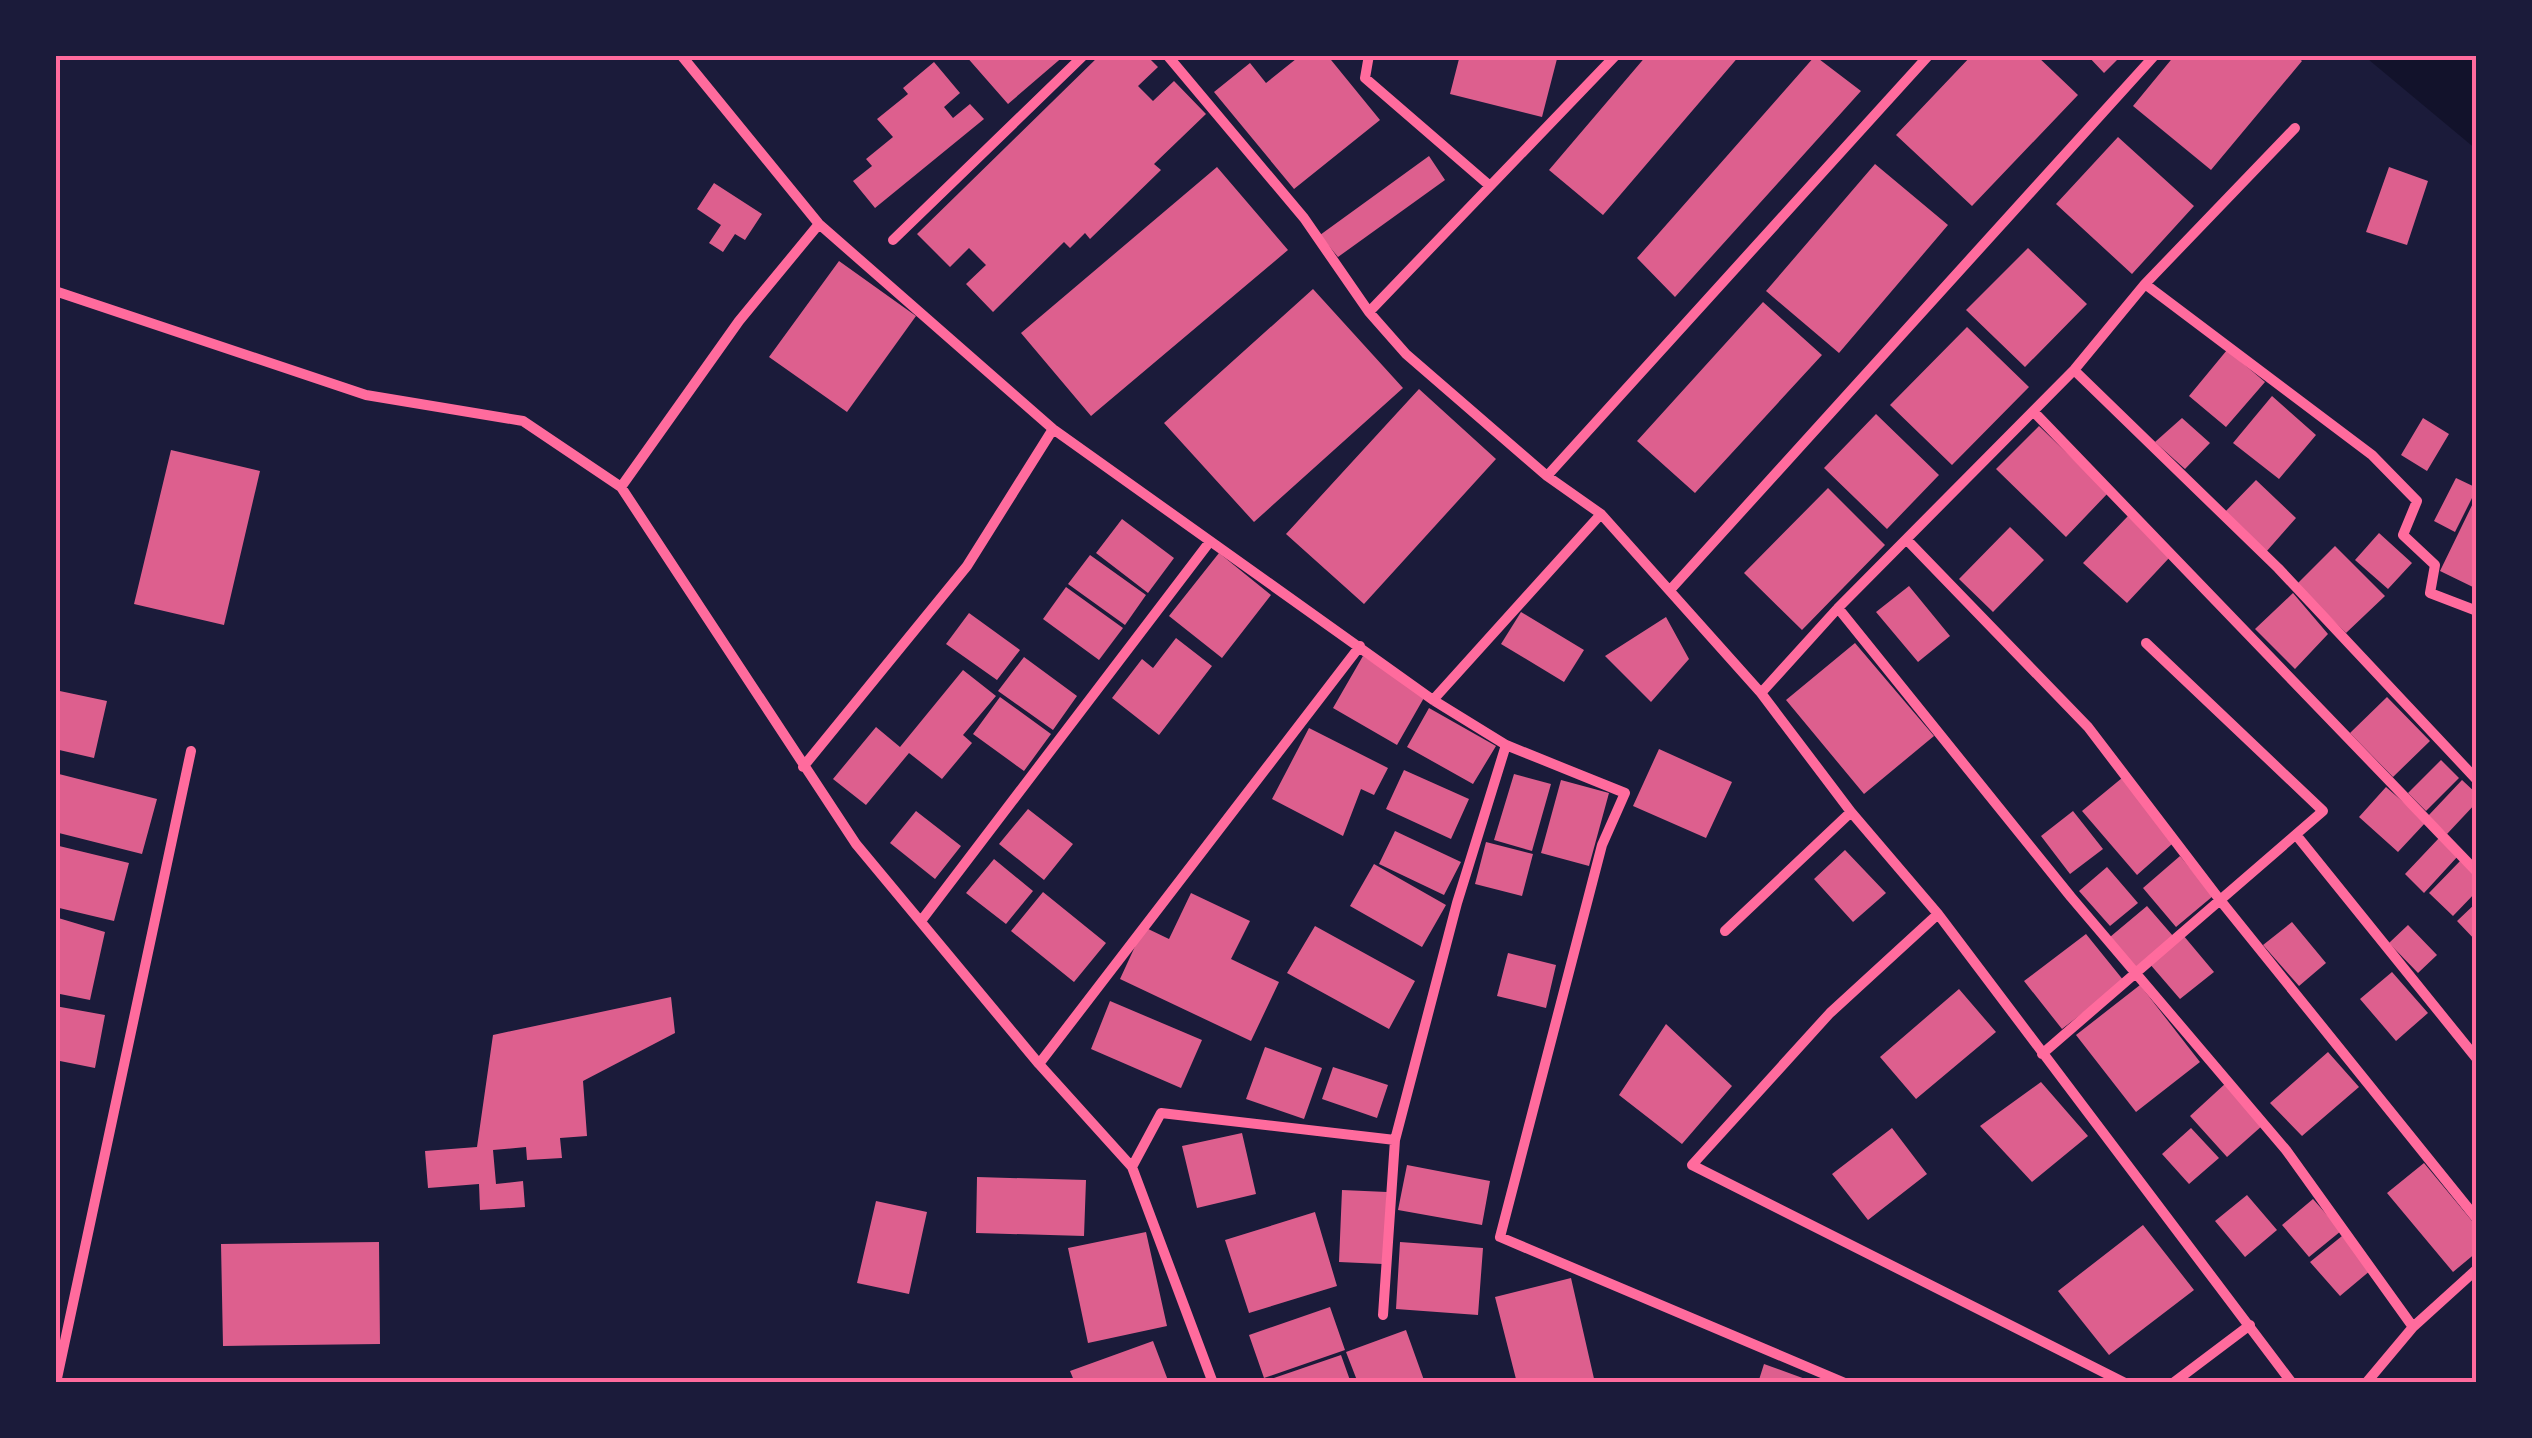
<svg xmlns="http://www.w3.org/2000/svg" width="2532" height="1438" font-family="Poppins,sans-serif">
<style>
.water{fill:#12122b}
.building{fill:#dd5f8e}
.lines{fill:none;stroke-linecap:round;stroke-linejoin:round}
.service{stroke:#ff6b9d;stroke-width:8}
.minor{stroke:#ff6b9d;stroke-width:10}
.neatline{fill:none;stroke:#ff6b9d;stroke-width:4}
</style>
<rect width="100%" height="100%" fill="#1b1b3a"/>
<path class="water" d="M2363 55H2477V150Z"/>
<path class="building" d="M965 55H1065L1008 104Z
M1100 55H1146L1158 67 1138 86 1153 101 1174 81 1206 114 1154 164 1161 170 1090 239 1085 233 1070 248 1064 242 993 312 966 284 986 265 969 248 950 267 917 234Z
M1301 55H1327L1380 120 1294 189 1214 92 1250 63 1266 83Z
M1460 55H1558L1542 117 1450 94Z
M1647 55H1740L1603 215 1549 170Z
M1972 55H2036L2078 95 1972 206 1896 135Z
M2087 55H2122L2104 73Z
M2175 55H2295L2302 61 2211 170 2133 106Z
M1815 56 1861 91 1675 297 1637 258Z
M934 62 960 93 944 107 953 118 970 104 984 119 875 208 853 181 872 166 866 159 893 137 877 119 908 94 903 88Z
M2118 137 2194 206 2132 274 2056 204Z
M1429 156 1445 180 1338 257 1320 235Z
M1875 164 1948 225 1839 353 1766 291Z
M1217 167 1288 250 1091 416 1021 333Z
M2389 167 2428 181 2407 245 2366 232Z
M714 183 762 214 745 240 735 234 723 252 709 243 721 225 697 209Z
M2028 248 2087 304 2025 367 1966 310Z
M839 261 916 316 847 412 769 357Z
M1313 289 1403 388 1254 522 1164 423Z
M1763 302 1822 355 1695 493 1637 441Z
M1967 327 2029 387 1952 465 1890 405Z
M2227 350 2265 382 2226 427 2189 396Z
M1419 389 1496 459 1364 604 1286 534Z
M2272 396 2316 435 2279 479 2233 443Z
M1876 414 1939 475 1887 529 1824 468Z
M2182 418 2210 443 2185 469 2155 442Z
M2423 418 2449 434 2427 471 2401 455Z
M2039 426 2108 493 2066 537 1996 469Z
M171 450 260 471 224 625 134 604Z
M2456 478 2477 488 2455 532 2434 521Z
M2256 480 2296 518 2266 552 2224 513Z
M1828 488 1885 545 1802 630 1744 573Z
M2477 495V589L2440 571Z
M2128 516 2169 558 2127 603 2083 563Z
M1122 519 1174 558 1148 593 1096 553Z
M2010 527 2044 560 1993 612 1959 579Z
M2379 533 2412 563 2388 589 2355 560Z
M2335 546 2385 596 2346 633 2297 584Z
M1219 553 1271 595 1222 658 1169 616Z
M1090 555 1146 595 1125 625 1068 584Z
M1909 586 1950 636 1918 662 1876 612Z
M1066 587 1123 628 1099 660 1043 619Z
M2293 593 2328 634 2295 669 2255 629Z
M1521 612 1584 650 1564 682 1501 644Z
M969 613 1020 650 997 680 946 644Z
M1666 617 1689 659 1651 702 1605 656Z
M1176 638 1212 666 1159 735 1112 698 1142 659 1153 668Z
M1855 643 1934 736 1864 794 1786 700Z
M1363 656 1425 696 1397 745 1333 708Z
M1024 657 1077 696 1053 730 998 691Z
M963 670 996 696 963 735 972 743 942 779 909 753 866 805 833 779 876 727 900 747Z
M55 690 107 701 94 758 55 749Z
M1000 697 1051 734 1024 771 973 734Z
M2387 697 2430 741 2393 777 2350 733Z
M1429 708 1496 746 1473 784 1407 747Z
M1309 728 1388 768 1374 795 1361 789 1343 836 1272 799Z
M1659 749 1732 782 1706 838 1633 806Z
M2441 760 2459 778 2426 811 2408 793Z
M1404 770 1469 799 1451 839 1386 809Z
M55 773 157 799 142 854 55 832Z
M1514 774 1551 784 1532 851 1494 840Z
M2122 778 2172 844 2137 875 2082 811Z
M1561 780 1609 793 1589 866 1541 853Z
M2462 780 2477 794V802L2447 834 2428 816Z
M2386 787 2426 822 2398 852 2359 817Z
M1028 809 1073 844 1044 880 999 844Z
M916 811 961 846 935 879 890 843Z
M2073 811 2103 849 2070 874 2041 836Z
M1395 831 1461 862 1444 895 1379 864Z
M2439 838 2458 856 2424 893 2405 874Z
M1486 842 1533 854 1522 896 1475 884Z
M55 845 129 863 114 921 55 907Z
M1845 850 1886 893 1853 922 1814 879Z
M2180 856 2213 896 2176 927 2143 888Z
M994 859 1033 891 1006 924 966 893Z
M2462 859 2477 873V891L2453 916 2429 893Z
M1374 864 1446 905 1422 947 1350 906Z
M2107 867 2138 903 2110 926 2079 891Z
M1043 892 1106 943 1074 982 1011 931Z
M1191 893 1250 921 1231 959 1279 982 1251 1041 1120 979 1144 927 1169 939Z
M2477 902V942L2457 921Z
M2147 906 2173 936 2136 967 2110 937Z
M55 917 105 932 90 1000 55 993Z
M2292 922 2326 963 2299 986 2263 945Z
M2408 925 2437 955 2418 973 2389 943Z
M1315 926 1415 981 1389 1029 1287 973Z
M2086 934 2124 981 2062 1029 2024 981Z
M2183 935 2214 972 2180 999 2149 963Z
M1508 953 1556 965 1546 1008 1497 996Z
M2392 972 2428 1013 2396 1041 2360 999Z
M2140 985 2200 1062 2136 1112 2076 1035Z
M1959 989 1996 1032 1916 1099 1880 1057Z
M671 997 675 1033 583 1081 587 1136 560 1138 562 1158 527 1160 526 1147 493 1150 496 1184 523 1181 525 1207 480 1210 479 1184 428 1188 425 1151 477 1147 493 1035Z
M1110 1001 1202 1040 1181 1088 1091 1049Z
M55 1006 105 1015 95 1068 55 1060Z
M1666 1024 1732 1086 1682 1144 1619 1095Z
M1265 1047 1322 1068 1304 1119 1246 1099Z
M2328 1052 2359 1087 2302 1136 2270 1103Z
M1333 1067 1388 1085 1377 1118 1322 1099Z
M2041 1082 2088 1136 2032 1182 1980 1126Z
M2226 1083 2263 1125 2227 1157 2190 1116Z
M1892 1128 1927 1174 1868 1220 1832 1174Z
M2191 1128 2219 1158 2189 1184 2162 1154Z
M1242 1133 1256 1194 1197 1208 1182 1146Z
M2424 1163 2477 1227V1252L2453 1272 2387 1193Z
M1407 1165 1490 1181 1482 1225 1398 1210Z
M977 1177 1086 1180 1084 1236 976 1233Z
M1342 1190 1387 1192 1383 1264 1339 1262Z
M2247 1195 2277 1230 2245 1257 2215 1221Z
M2313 1199 2341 1231 2309 1257 2282 1225Z
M876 1201 927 1212 909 1294 857 1283Z
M1315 1212 1337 1286 1249 1313 1225 1240Z
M2143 1225 2194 1290 2109 1355 2058 1291Z
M1146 1232 1167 1326 1088 1343 1068 1248Z
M2342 1236 2371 1270 2340 1296 2310 1262Z
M379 1242 380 1344 223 1346 221 1244Z
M1400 1242 1483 1248 1478 1315 1396 1309Z
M1571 1278 1595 1383H1517L1495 1297Z
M1330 1307 1345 1350 1264 1378 1249 1335Z
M1406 1330 1425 1383H1358L1346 1352Z
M1153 1341 1169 1383H1075L1070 1371Z
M1341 1355 1351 1383H1272L1271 1379Z
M1764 1364 1808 1380 1807 1383H1758Z"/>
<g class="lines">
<path class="service" d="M149 1382 164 1383"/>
<path class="minor" d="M681 55 819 224 1053 429 1433 700 1506 745 1625 793 1602 845 1500 1237 1845 1383
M1167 55 1304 218 1369 312 1406 354 1547 476 1601 514 1761 693 1851 812 1938 914 2292 1383
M1369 55 1365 78 1490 186
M819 224 739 321 621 487 856 844 1039 1064 1132 1167 1213 1383
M893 240 1084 55
M2145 284 2372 455 2417 501 2403 535 2435 565 2430 593 2477 611
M55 291 366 395 523 421 621 487
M1369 312 1616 55
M2074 370 2278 568 2477 780
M2034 412 2477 872
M1547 476 1929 55
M1908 541 2088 727 2220 900 2477 1219
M1671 589 2155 55
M1838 608 2071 897 2286 1150 2413 1327
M1761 693 1838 608 2074 370 2145 284 2295 128
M1433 700 1601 514
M803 767 967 566 1053 429
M2297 836 2477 1059
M1938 914 1830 1013 1692 1165 2125 1383
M921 921 1208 544
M1725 931 1851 812
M2042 1054 2323 811 2146 643
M1039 1064 1360 646
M1132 1167 1161 1113 1395 1140 1457 903 1506 745
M1383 1315 1395 1140
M56 1383 191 751
M2173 1383 2250 1325
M2366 1383 2413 1327 2477 1269"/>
</g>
<rect width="2532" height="1438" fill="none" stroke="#1b1b3a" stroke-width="115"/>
<rect x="58" y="58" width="2416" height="1322" class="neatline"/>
</svg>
